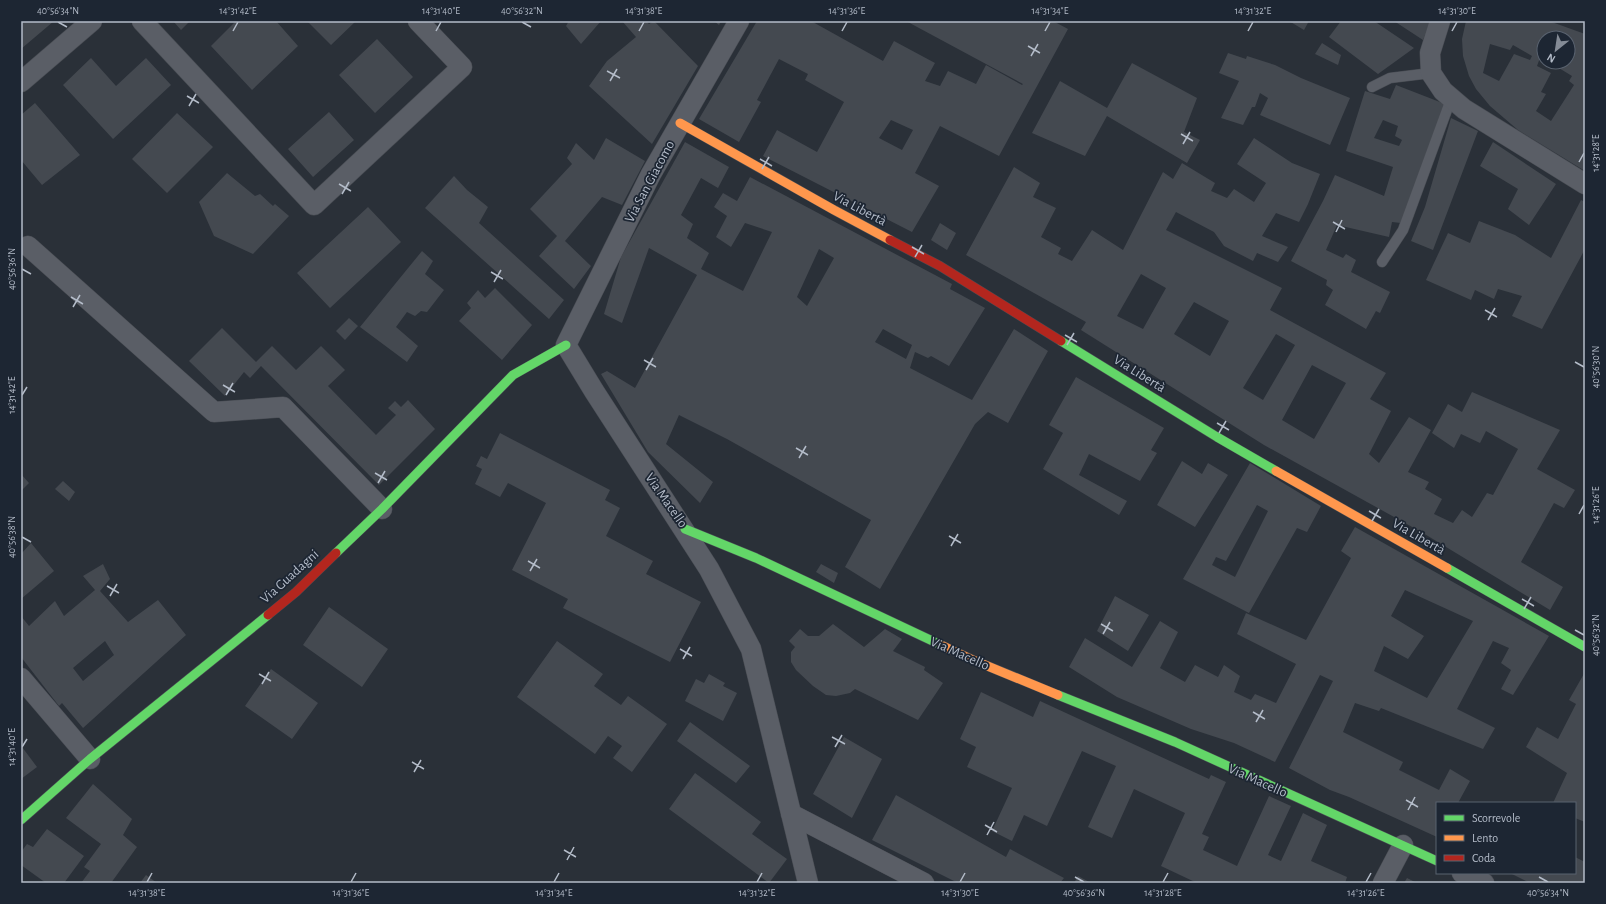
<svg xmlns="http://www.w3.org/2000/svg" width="1606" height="904" font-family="'Alegreya Sans',sans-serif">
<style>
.building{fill:#444950;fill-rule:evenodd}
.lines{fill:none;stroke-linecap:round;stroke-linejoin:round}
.lane-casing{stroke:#484c53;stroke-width:11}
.street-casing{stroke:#484c53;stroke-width:21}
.fast-casing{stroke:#484c53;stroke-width:10}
.slow-casing{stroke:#484c53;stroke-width:10}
.jam-casing{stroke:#484c53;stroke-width:10}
.lane{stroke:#5a5e66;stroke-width:10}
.street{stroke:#5a5e66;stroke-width:20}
.fast{stroke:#63d668;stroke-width:9}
.slow{stroke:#ff974d;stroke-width:9}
.jam{stroke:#b3261e;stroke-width:9}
.ticks{fill:none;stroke:#b4bcc9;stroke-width:1.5}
.labels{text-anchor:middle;stroke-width:3.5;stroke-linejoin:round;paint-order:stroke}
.street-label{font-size:14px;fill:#b4bcc9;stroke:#1d2633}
.neatline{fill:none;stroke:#b4bcc9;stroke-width:1.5}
.ticks-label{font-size:10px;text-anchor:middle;fill:#b4bcc9}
</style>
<rect width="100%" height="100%" fill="#2a3038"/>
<path class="building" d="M21 21H54L21 49Z
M173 21H190L181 30Z
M236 21H276L298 46 252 90 211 46Z
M307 21H356L331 45Z
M569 21H601L581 44 566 26Z
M622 21H646L649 24 654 21 698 66 652 144 589 86 607 61 636 37Z
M714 21H721L719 25Z
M757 21H811L883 61 894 41 935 63 925 81 940 86 948 71 976 84 986 65 1022 85 1023 84 906 21H1053L1068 29 999 156 940 126 915 173 939 186 912 232 763 156 777 130 817 152 844 102 805 80 808 74 779 59 757 100 761 102 739 142 699 119ZM891 120 913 130 902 150 879 138Z
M1289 21H1309L1304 30Z
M1341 21H1374L1414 48 1378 74 1329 37Z
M1394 21H1431L1423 40Z
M1466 21H1549L1585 34V171L1518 130 1490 106 1476 89 1469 76 1463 56 1462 39ZM1544 38H1568V62H1549L1572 76 1569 81 1574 85 1551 121 1536 111 1546 94 1541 92 1551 73 1537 66 1544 47ZM1490 44 1510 50 1513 45 1532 56 1530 60 1514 54 1499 81 1483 73Z
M377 39 413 77 375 113 339 75Z
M1322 43 1341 55 1338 65 1315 54Z
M1228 53 1246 59 1247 56 1275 65 1301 78 1350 98 1330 145 1260 115 1268 98 1260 93 1255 107H1252L1243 125 1221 118 1239 81 1219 73Z
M91 58 116 86 146 58 171 85 113 139 63 85Z
M1132 63 1197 98 1184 132 1200 140 1187 163 1107 116 1085 156 1032 133 1060 81 1107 108Z
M1396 85 1445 104 1401 223 1392 222 1389 237 1337 225 1326 250 1343 258 1346 254 1356 260 1351 272 1390 292 1380 313 1376 311 1366 329 1325 305 1333 290 1326 285 1327 280 1291 261 1323 201 1335 175 1384 196 1393 167 1346 151 1365 91 1390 99ZM1383 120 1398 126 1395 136 1402 140 1399 146 1374 138Z
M35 103 80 155 42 185 21 160V115Z
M329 112 354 140 313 177 288 149Z
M177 113 213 147 167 193 132 159Z
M1451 118 1478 131 1433 250 1411 241 1425 207Z
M606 138 645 161 622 205 602 197 565 241 591 266 574 289 539 256 557 236 530 209 572 164 567 158 576 143 594 160Z
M1254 138 1292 163 1320 174 1308 204 1299 222 1276 213 1262 236 1288 247 1278 262 1257 253 1253 261 1224 246 1214 232 1176 212 1166 230 1282 288 1270 310 1386 373 1370 399 1391 411 1369 454 1379 463 1409 417 1431 430 1408 472 1429 482 1425 489 1442 499 1434 514 1453 523 1462 510 1472 517 1487 493 1493 495 1518 449 1486 431 1480 443 1461 434 1454 448 1432 433 1448 404 1462 412 1472 392 1560 430 1537 469 1575 490 1564 508 1554 503 1521 562 1563 587 1550 610 1423 533 1264 445 1081 330 1086 322 966 255 1014 167 1040 183 1033 197 1056 208 1041 237 1061 248 1058 254 1072 261 1092 230 1123 250 1163 172 1173 179 1182 163 1215 183 1211 191 1227 198 1234 189 1254 202 1266 183 1237 164ZM1141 274 1166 288 1143 329 1117 316ZM1194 302 1229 321 1210 356 1174 334ZM1276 334 1295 345 1263 400 1243 388ZM1312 365 1346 383 1314 439 1282 420Z
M685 142 729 167 718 188 701 178 681 215 693 224 687 238 709 253 701 269 743 291 772 232 745 223 731 247 716 237 727 216 714 207 723 193 737 201 750 177 952 284 950 289 985 308 949 366 931 356 928 358 915 352 910 368 972 400 1014 329 1048 351 1008 423 988 412 975 424 880 589 845 567 871 520 727 439 679 415 666 444 713 482 700 503 648 452 601 374 607 371 635 388 697 275 649 248 622 323 604 314 621 257ZM819 249 834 258 807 306 797 297ZM883 329 912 345 906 359 875 342Z
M1493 142 1556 184 1529 225 1508 209 1518 189 1480 166Z
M227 173 255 196 260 194 273 206 275 204 289 216 253 254 214 236 199 202Z
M454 176 467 190 488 207 479 223 564 300 549 319 425 208Z
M1581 200 1585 202V249L1542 329 1512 316 1522 296 1498 289 1494 299 1475 290 1471 300 1426 280 1448 233 1470 243 1479 221 1515 235 1551 258Z
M368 207 401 242 330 308 297 273Z
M940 223 956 233 947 250 931 240Z
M422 251 433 261 425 274 444 290 427 312 421 311 415 316 407 312 396 327 418 346 407 362 360 327Z
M495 288 532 325 502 360 459 321 471 308 467 303 478 290 485 298Z
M349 318 358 326 345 340 336 331Z
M222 328 256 362 272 346 296 370 321 346 345 370 328 386 376 435 396 415 388 408 395 401 401 407 408 400 435 429 379 485 261 366 250 378 244 372 225 396 189 361Z
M1076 377 1164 428 1151 450 1157 453 1140 481 1089 454 1079 475 1127 501 1119 515 1043 469 1063 433 1049 425Z
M500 433 610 490 605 500 620 508 606 536 653 561 646 574 701 602 670 662 563 608 568 599 512 570 546 503 508 483 500 497 475 484 482 469 476 466 481 456 487 459Z
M1182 461 1202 474 1208 463 1228 475 1195 527 1157 505Z
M1250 463 1321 506 1307 532 1297 528 1249 613 1183 579ZM1257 505 1268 511 1235 577 1212 565 1216 557 1226 561Z
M21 474 29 483 21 491Z
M63 481 75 492 69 501 55 489Z
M1355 527 1549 636 1513 695 1501 689 1511 670 1501 663 1509 648 1493 641 1457 709 1495 728 1483 749 1381 708 1379 711 1355 703 1343 732 1403 762 1399 770 1439 790 1450 769 1470 781 1458 803H1437V837L1349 797 1330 790 1289 768 1333 681 1320 675 1275 762 1234 743 1191 729 1117 697 1069 667 1085 638 1132 667 1160 621 1178 632 1160 668 1185 682 1195 665 1218 677 1224 665 1240 676 1234 692 1251 700 1255 694 1276 703 1296 664 1237 634 1246 613 1306 640 1351 558 1341 551ZM1405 590 1473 621 1427 698 1374 671 1384 646 1408 659 1424 636 1391 616Z
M31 543 54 571 21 599V554Z
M103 564 110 579 100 591 128 622 158 600 186 635 83 728 62 703 59 706 21 657V616L29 626 55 601 64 616 95 590 83 576ZM105 641 114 655 83 681 73 668Z
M821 564 838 573 834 583 816 572Z
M1115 596 1149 615 1128 651 1097 631Z
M329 607 388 649 362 687 303 645Z
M833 624 864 647 885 629 902 639 893 651 925 667 924 670 943 683 918 720 855 689 850 693 836 696 826 695 813 686 796 670 791 662V652L795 647 789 641 800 629 808 636H819Z
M557 641 603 674 594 686 621 705 628 696 667 724 632 772 613 758 622 746 608 736 595 754 517 697Z
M271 669 318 703 292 739 245 706Z
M1585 672V822L1575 818V803H1553L1567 773 1526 747 1537 727 1558 739 1576 704 1569 700Z
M709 674 725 683 723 686 737 693 723 721 685 701 696 679 704 683Z
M981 692 1033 717 1040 701 1209 779 1211 775 1226 782 1202 834 1209 837 1203 850 1237 866 1269 796 1291 806 1268 855 1281 861 1303 813 1327 825 1311 861 1347 877 1345 883H1197L1161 866 1185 813 1134 789 1112 838 1088 827 1116 766 1082 751 1047 826 1024 815 1012 841 992 831 1012 788 967 767 976 747 960 739Z
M690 722 750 766 736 783 677 741Z
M844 737 882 759 852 818 813 794Z
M22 747 37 767 21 779V748Z
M695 773 761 822 752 834 787 859 769 883 669 809Z
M93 784 132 819 123 835 137 847 111 883H81L90 871 84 867 101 844 66 818Z
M896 795 1006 857 1010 849 1064 878 1060 883H958L872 840Z
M47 829 84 856 64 883H46L21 865V852L27 844 33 847Z
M1575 857 1585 862V880L1583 883H1530L1510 873H1575Z
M146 875 157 883H140Z
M1078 876 1091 883H1074Z
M1407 878 1417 883H1404Z"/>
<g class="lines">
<g class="lane-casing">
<path id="lane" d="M1372 87 1390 78 1431 73
M1382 262 1403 230 1451 99"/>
</g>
<g class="street-casing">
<path id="street" d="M142 21 314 205 462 67 418 21
M739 21 651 174 566 345 594 391 709 569 751 649 808 883
M1440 21 1430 53 1431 73 1443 91 1464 109 1585 184
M21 82 92 21
M28 246 214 412 283 407 382 509
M21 678 90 759
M791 814 924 883
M1462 873 1484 883
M1383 883 1403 845"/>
</g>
<g class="fast-casing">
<path id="fast" d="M1061 341 1217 437 1276 471
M685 529 756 558 941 645
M336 553 382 509 513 375 566 345
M1447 568 1585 647
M1058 695 1175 742 1437 861
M21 820 90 759 268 615"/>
</g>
<g class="slow-casing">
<path id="slow" d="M680 123 834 210 890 240
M1276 471 1447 568
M941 645 973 660 1058 695"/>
</g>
<g class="jam-casing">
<path id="jam" d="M890 240 940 266 1061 341
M268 615 296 592 336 553"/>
</g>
<use href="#lane" class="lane"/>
<use href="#street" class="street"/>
<use href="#fast" class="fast"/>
<use href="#slow" class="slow"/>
<use href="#jam" class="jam"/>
</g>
<path class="ticks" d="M58 22 67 27M522 22 531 27M233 31 238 22M436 31 441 22M639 31 644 22M842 31 847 22M1045 31 1050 22M1248 31 1253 22M1452 31 1457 22M1028 46 1040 53M1031 56 1038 44M607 71 620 78M610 81 617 69M187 96 199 103M189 106 196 94M1181 134 1193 141M1183 144 1190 132M760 159 772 166M1579 162 1584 153M762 169 769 157M339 184 351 191M342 194 349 182M1333 222 1345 229M1336 232 1342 220M912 247 924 254M915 257 922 245M22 269 31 274M491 272 503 279M494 282 501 270M71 297 83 304M73 307 80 295M1485 310 1497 317M1488 320 1495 308M1065 335 1077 342M1067 345 1074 333M644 360 656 367M1575 362 1584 367M646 370 653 358M223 385 235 392M22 395 27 387M226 395 233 383M1217 423 1229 430M1219 433 1226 421M796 448 808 455M799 458 806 446M375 473 387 480M378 483 385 471M1369 511 1381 518M1579 514 1584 505M1372 521 1379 509M949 536 961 543M22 537 31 542M951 546 958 534M528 561 540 568M530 571 537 559M107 586 119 593M110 596 117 584M1522 599 1534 606M1524 609 1531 597M1101 624 1113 631M1575 630 1584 635M1103 634 1110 622M680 649 692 656M683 659 690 647M259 674 271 681M262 684 269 672M1253 712 1265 719M1256 722 1263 710M832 737 845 744M22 747 27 739M835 747 842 735M412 762 424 769M414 772 421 760M1406 800 1418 807M1408 810 1415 797M985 825 997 832M987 835 994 822M564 850 576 857M567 860 574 847M1075 877 1084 882M1539 877 1548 882M147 882 152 873M351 882 356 873M554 882 559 873M757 882 762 873M960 882 965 873M1163 882 1168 873M1366 882 1371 873"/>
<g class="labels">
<g class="street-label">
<text transform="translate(649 181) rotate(-62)" y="5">Via San Giacomo</text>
<text transform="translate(860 208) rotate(28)" y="5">Via Libertà</text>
<text transform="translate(1140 373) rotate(32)" y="5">Via Libertà</text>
<text transform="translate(667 500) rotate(55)" y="5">Via Macello</text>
<text transform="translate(1419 536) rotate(30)" y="5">Via Libertà</text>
<text transform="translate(289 576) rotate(-42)" y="5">Via Guadagni</text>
<text transform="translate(960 653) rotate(24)" y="5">Via Macello</text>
<text transform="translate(1258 780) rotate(24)" y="5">Via Macello</text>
</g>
</g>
<rect width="1606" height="904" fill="none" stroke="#1d2633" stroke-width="44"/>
<rect x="1436" y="802" width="140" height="72" fill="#1d2633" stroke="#59626f"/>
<rect x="1444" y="815" width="20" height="6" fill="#63d668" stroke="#59626f"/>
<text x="1472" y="822" font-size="12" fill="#b4bcc9">Scorrevole</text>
<rect x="1444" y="835" width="20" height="6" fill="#ff974d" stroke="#59626f"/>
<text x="1472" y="842" font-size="12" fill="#b4bcc9">Lento</text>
<rect x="1444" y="855" width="20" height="6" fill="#b3261e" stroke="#59626f"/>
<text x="1472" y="862" font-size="12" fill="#b4bcc9">Coda</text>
<g transform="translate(1556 50) rotate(210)"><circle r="19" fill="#1d2633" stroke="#59626f"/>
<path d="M0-3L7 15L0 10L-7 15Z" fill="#848b96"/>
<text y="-6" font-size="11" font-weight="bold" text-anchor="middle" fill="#b4bcc9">N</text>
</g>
<rect x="22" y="22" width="1562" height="860" class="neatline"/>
<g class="ticks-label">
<text x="58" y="14">40°56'34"N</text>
<text x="238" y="14">14°31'42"E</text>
<text x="441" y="14">14°31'40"E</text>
<text x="522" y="14">40°56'32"N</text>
<text x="644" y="14">14°31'38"E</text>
<text x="847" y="14">14°31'36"E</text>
<text x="1050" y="14">14°31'34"E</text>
<text x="1253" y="14">14°31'32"E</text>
<text x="1457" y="14">14°31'30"E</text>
<text transform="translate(1595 153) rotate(-90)" y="4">14°31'28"E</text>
<text transform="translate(11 269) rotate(-90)" y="4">40°56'36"N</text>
<text transform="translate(1595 367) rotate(-90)" y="4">40°56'30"N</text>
<text transform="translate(11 395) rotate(-90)" y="4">14°31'42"E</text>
<text transform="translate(1595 505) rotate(-90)" y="4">14°31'26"E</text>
<text transform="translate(11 537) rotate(-90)" y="4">40°56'38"N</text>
<text transform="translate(1595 635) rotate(-90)" y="4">40°56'32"N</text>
<text transform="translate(11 747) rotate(-90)" y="4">14°31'40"E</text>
<text x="147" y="896">14°31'38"E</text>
<text x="351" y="896">14°31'36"E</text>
<text x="554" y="896">14°31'34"E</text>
<text x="757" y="896">14°31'32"E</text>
<text x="960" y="896">14°31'30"E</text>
<text x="1084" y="896">40°56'36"N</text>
<text x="1163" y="896">14°31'28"E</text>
<text x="1366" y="896">14°31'26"E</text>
<text x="1548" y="896">40°56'34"N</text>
</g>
</svg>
